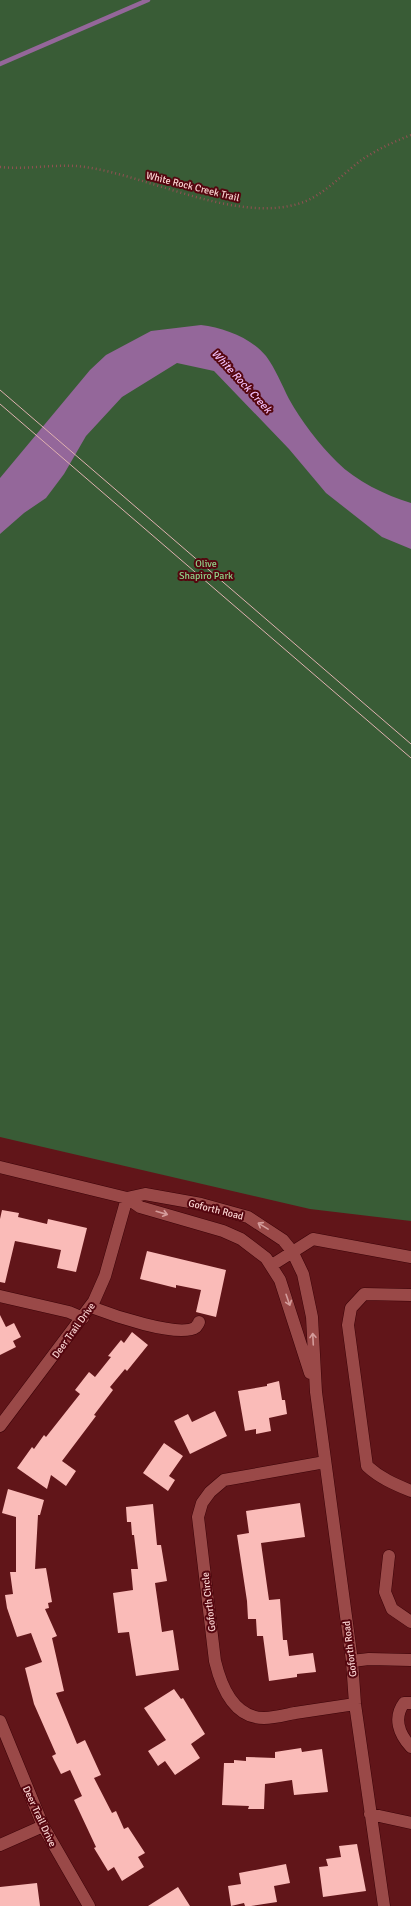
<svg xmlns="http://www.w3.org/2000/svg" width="411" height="1906" font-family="Signika,sans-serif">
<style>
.green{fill:#395c36}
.water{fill:#94679a}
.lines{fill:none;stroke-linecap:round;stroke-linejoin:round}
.stream{stroke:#94679a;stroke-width:4.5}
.building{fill:#fabbb8}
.minor-casing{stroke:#3c0308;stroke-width:13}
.path{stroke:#915153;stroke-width:2.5;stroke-dasharray:1 3;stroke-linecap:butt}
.minor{stroke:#9a4948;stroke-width:12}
.tram{stroke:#dfb1b0;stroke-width:1}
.oneway{stroke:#d49c9b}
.labels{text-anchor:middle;stroke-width:4;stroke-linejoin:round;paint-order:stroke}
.street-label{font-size:10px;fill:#fbd4d2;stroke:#55060f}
.park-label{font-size:10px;fill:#90d38a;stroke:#55060f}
.water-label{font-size:11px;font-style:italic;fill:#f1bef8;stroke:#55060f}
</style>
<rect width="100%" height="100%" fill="#611519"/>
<path class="green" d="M0 0H411V1221L310 1209 0 1137Z"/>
<path class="water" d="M201 325C224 328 250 337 266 356 275 368 282 385 289 399 301 421 319 444 337 462 356 481 385 495 411 503V549L382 537 326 493 289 449 214 371 177 363 122 397 86 436 64 474 46 498 24 513 0 534V478L90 370 106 355 151 331Z"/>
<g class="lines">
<path class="stream" d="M0 64 148 0"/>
</g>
<path class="building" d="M2 1210 19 1213 18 1217 47 1224 48 1219 87 1228 76 1272 57 1268 61 1250 15 1241 5 1283 0 1282V1219Z
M147 1251 226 1270 216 1317 196 1312 201 1290 176 1285V1288L140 1279Z
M0 1315 6 1327 14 1323 21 1337 13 1341 16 1347 0 1355Z
M132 1332 148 1345 127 1371 125 1369 110 1387 113 1390 94 1415 96 1416 62 1461 76 1471 66 1486 51 1475 47 1489 17 1468 32 1447 34 1449 44 1435 46 1437 80 1394 75 1390 89 1372 95 1377 111 1357 108 1356 121 1340 124 1343Z
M279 1381 282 1400H285L287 1414 269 1418 271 1431 256 1434V1429L245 1431 238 1391 267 1386V1384Z
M215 1411 227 1436 190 1454 174 1421 188 1414 192 1422Z
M164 1443 183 1456 169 1476 175 1480 168 1491 143 1473Z
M8 1489 44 1500 40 1515H38L35 1569 46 1568 52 1602 48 1603 49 1608 45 1609 57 1636 52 1638 64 1691 56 1693 77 1744 85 1740 101 1775 94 1778 112 1813 116 1811 124 1829 128 1827 145 1853 138 1857 144 1867 122 1881 114 1867 108 1871 94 1848 96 1847 74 1800 82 1796 70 1770 61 1774 52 1756 56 1754 34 1704 25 1668 42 1662 31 1633 17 1637 7 1608 5 1595 13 1594 10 1572H16V1517L2 1513Z
M300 1503 305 1537 261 1543 269 1600 280 1599 283 1640H287L289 1656 313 1653 316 1672 297 1674V1677L269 1681 263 1636H257L256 1619H248L247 1601 237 1535 249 1533 246 1511Z
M153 1504 157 1545H161L167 1581 155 1583 162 1632 173 1630 179 1670 136 1676 129 1632 118 1633 113 1593 133 1590 131 1569H138L134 1535H132L131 1522H127L126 1507Z
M174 1689 181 1699 183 1698 205 1734 191 1744 200 1758 175 1775 165 1761 158 1766 148 1751 166 1740 144 1708Z
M301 1748 302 1752 322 1749 328 1792 294 1795 292 1780 265 1784 264 1809H248L249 1806 222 1805 224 1763H234V1760L246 1761V1757L275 1758V1752Z
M357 1844 366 1891 323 1897 319 1867 328 1866 326 1859 341 1857 339 1846Z
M286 1864 290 1883 274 1886 277 1902 251 1906H245L244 1903 231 1906 228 1886 241 1884 239 1873Z
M37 1883 40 1906H0V1887Z
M178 1887 190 1906H148Z"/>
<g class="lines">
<g class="minor-casing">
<path id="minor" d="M0 1167 127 1198 140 1207 223 1231 241 1239 266 1258 280 1280 310 1373
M127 1198 145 1194 201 1204 248 1217 283 1240 292 1251 303 1274 312 1317 316 1392 352 1661 355 1704 384 1906
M272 1265 313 1239 411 1257
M411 1295 364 1294 351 1308 348 1325 367 1466C380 1478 394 1484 411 1491
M0 1296 69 1312 83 1318
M91 1307C109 1314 180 1339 196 1327 196 1327 199 1323 199 1322
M0 1426 94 1301 105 1276 127 1198
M325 1462 224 1480 210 1492 202 1503 198 1517 215 1661C221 1686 233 1718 264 1718 274 1718 285 1715 295 1713 315 1710 335 1707 355 1704
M389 1556 385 1592 392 1609 411 1622
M352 1661 369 1659 411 1660
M411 1703H404C393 1718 399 1734 411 1747
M0 1721 43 1826 89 1906
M370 1814 411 1823
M0 1845 43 1826"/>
</g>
<path class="path" d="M0 167C28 170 58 163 85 167 150 176 237 224 301 203 322 196 342 175 360 161 376 150 393 142 411 135"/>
<use href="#minor" class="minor"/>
<path class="tram" d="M0 390 411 744
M0 404 411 758"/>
</g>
<defs><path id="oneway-shaft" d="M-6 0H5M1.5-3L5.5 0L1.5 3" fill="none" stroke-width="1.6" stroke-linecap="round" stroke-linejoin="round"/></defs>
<g class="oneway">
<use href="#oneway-shaft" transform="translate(162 1213) rotate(16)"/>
<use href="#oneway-shaft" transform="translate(263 1226) rotate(-149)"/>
<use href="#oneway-shaft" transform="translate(288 1300) rotate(71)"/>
<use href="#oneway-shaft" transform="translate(313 1339) rotate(-93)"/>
</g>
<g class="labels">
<g class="street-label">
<text transform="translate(193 186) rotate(14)" y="4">White Rock Creek Trail</text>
<text transform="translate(216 1209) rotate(14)" y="4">Goforth Road</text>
<text transform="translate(73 1330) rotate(-54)" y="4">Deer Trail Drive</text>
<text transform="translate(208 1602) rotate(-97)" y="4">Goforth Circle</text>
<text transform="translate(349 1649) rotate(-97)" y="4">Goforth Road</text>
<text transform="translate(40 1816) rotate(65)" y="4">Deer Trail Drive</text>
</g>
<g class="park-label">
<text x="206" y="567">Olive<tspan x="206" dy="12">Shapiro Park</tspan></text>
</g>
<g class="water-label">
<text transform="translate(242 381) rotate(47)" y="4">White Rock Creek</text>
</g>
</g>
</svg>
